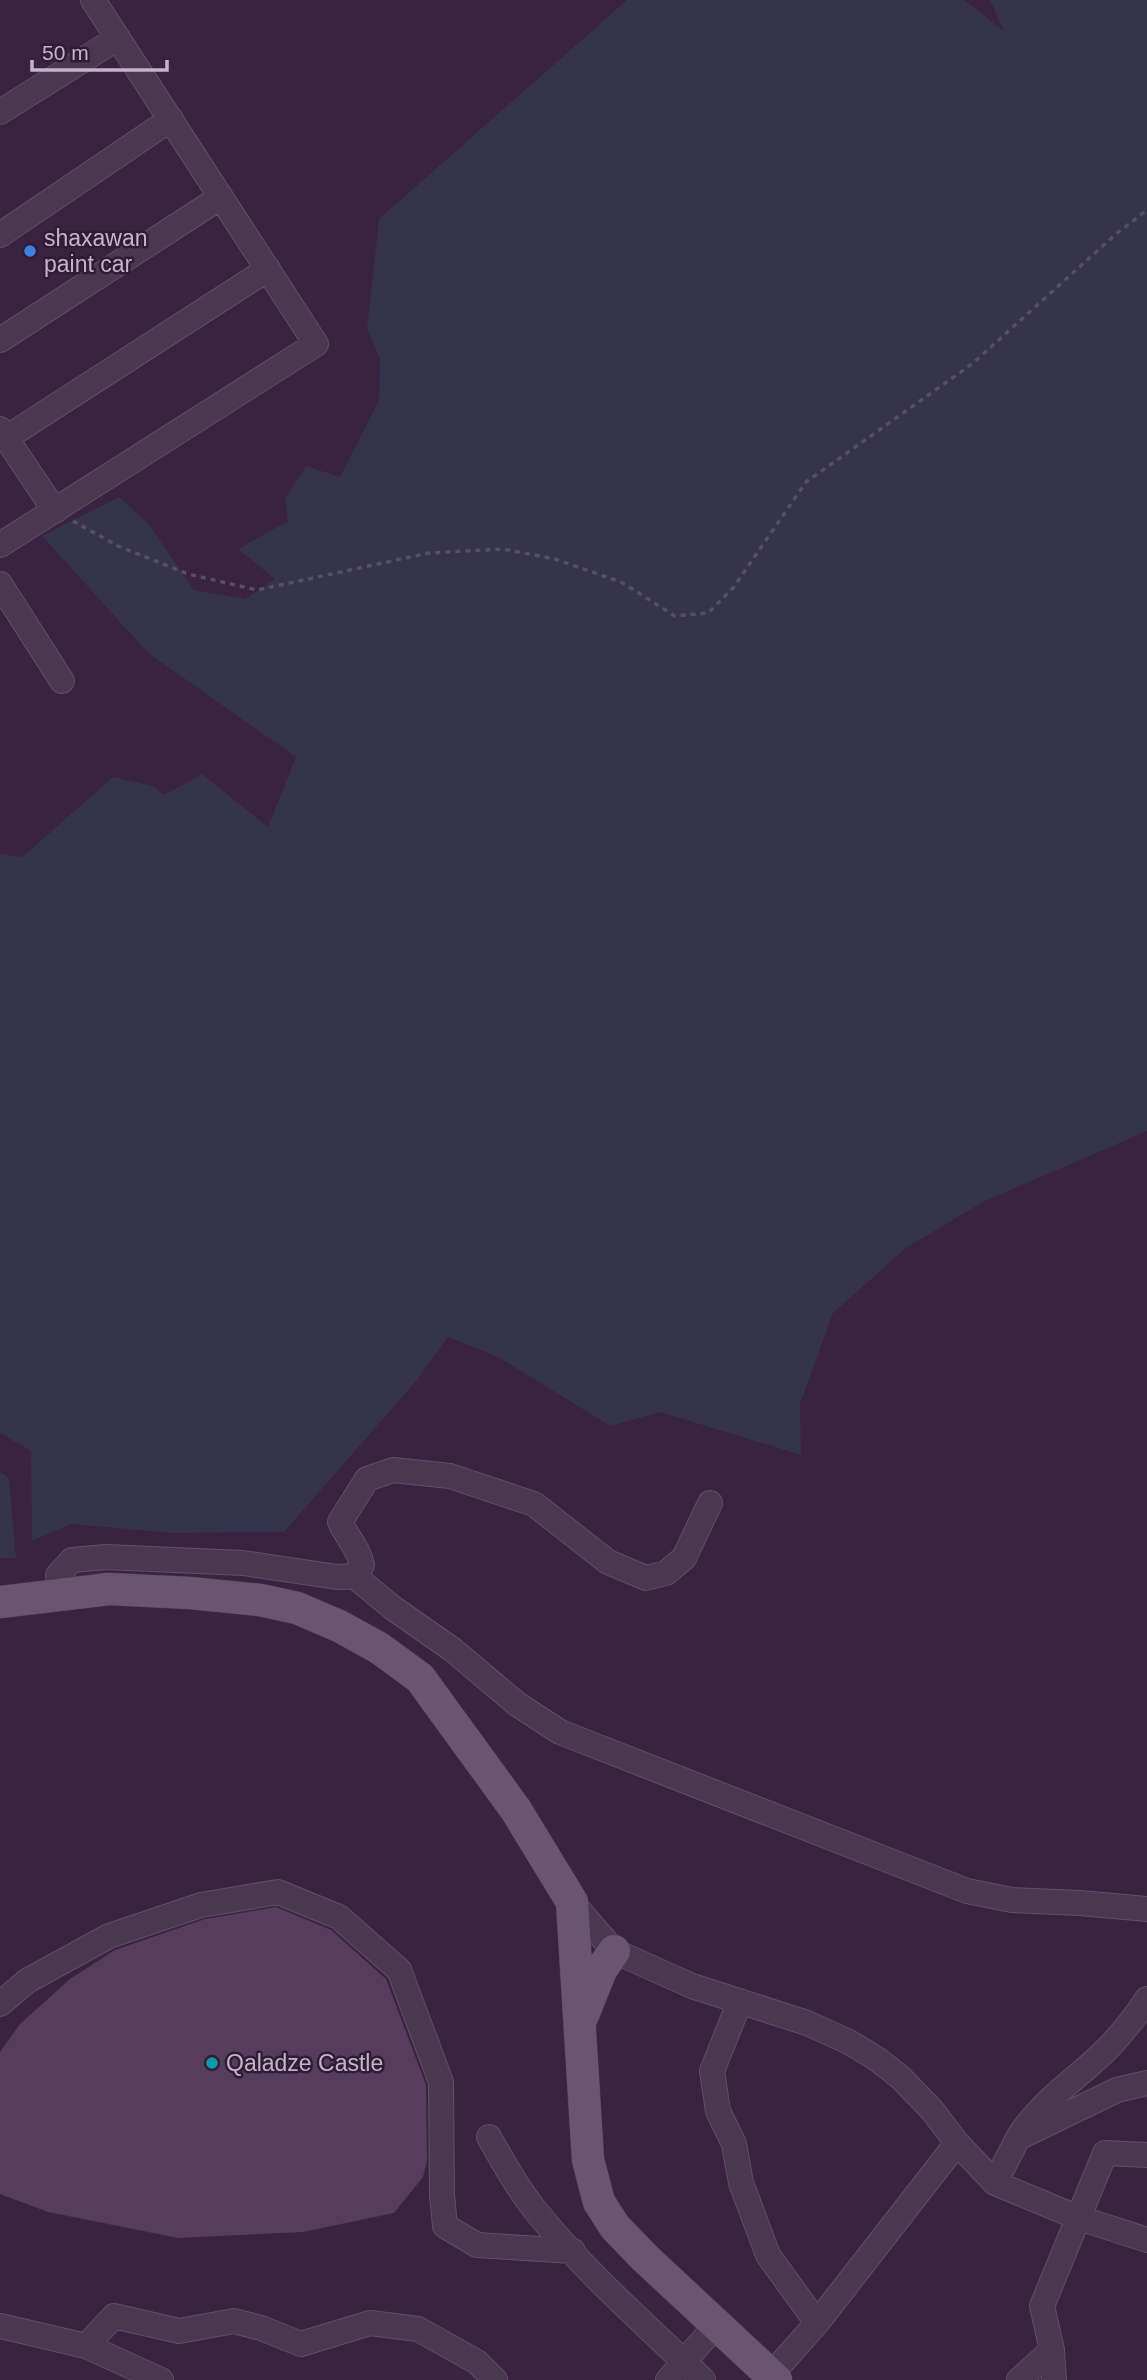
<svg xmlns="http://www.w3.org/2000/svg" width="1147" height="2380" font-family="Arial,sans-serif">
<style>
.green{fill:#35334e}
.building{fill:#563d5e}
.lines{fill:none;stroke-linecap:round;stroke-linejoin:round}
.minor-casing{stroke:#624f68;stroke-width:26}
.major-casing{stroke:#534059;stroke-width:33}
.path{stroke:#574e69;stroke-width:3.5;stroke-dasharray:5 5;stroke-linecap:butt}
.minor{stroke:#4a3750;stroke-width:24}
.major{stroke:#695570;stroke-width:32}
.shop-dot{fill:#3f7fe0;stroke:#2f1c35;stroke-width:2.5}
.culture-dot{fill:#0f9aa8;stroke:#2f1c35;stroke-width:2.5}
.labels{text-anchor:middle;stroke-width:5;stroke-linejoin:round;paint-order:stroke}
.poi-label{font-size:23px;fill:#c6b3cb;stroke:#2f1c35;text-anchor:start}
</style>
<rect width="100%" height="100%" fill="#392340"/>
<path class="green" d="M627 0H964L1004 31 990 0H1147V1131L983 1202 906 1248 833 1313 800 1404 801 1455 660 1412 610 1426 500 1358 448 1337 417 1380 284 1532 172 1533 71 1524 32 1541 31 1451 0 1433V854L22 857 113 777 153 786 164 795 202 774 268 827 296 757 148 653 42 536 119 497 147 522 194 590 245 599 275 579 238 549 288 521 285 499 306 466 340 477 379 400 380 359 367 328 379 219Z
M0 1472 9 1478 16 1558H0Z"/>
<path class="building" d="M276 1907 331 1930 386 1979 426 2085 427 2160 423 2177 394 2213 303 2232 178 2238 48 2212 0 2194V2052L20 2024 70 1979 115 1950 205 1919Z"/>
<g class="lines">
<g class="minor-casing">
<path id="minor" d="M0 112 118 38
M0 235 171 119
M0 340 221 197
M0 429 55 511
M6 438 268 269
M0 545 316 344 93 0
M0 584 62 681
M354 1576 393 1608 453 1650 517 1704 560 1732 967 1891 1012 1900 1080 1903 1147 1909
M59 1594 58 1575 72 1560 106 1557 243 1563 337 1577 354 1576 362 1565C359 1549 347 1537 340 1522L367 1479 393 1470 450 1476 534 1504 608 1562 646 1578 666 1573 684 1558 710 1503
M572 1902 614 1951 692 1986 807 2023 849 2042 877 2059 900 2077 932 2110 957 2143 995 2183 1079 2218 1147 2240
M740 2001 712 2071 718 2111 734 2144 741 2183 768 2255 817 2323
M0 2004 27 1981 109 1936 201 1905 278 1892 339 1917 399 1970 441 2082 442 2195 445 2226 477 2245 573 2251
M1021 2133C1046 2097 1081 2076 1110 2046 1124 2031 1136 2016 1147 1999
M489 2137C503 2162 517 2187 535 2210 584 2271 646 2325 703 2380
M995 2183 1018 2138 1117 2090 1147 2083
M0 2326 86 2346
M771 2375 817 2323 957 2143
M161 2380 86 2346 114 2316 179 2331 234 2321 261 2328 301 2344 370 2323 418 2329 477 2362 495 2380
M668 2380 717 2324
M1019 2380 1052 2350
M1054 2380 1052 2350 1042 2306 1105 2153 1147 2155"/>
</g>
<g class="major-casing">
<path id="major" d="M0 1602 109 1589 190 1593 260 1600 297 1608 339 1626 379 1648 420 1678 516 1810 572 1902 588 2160 599 2202 615 2227 645 2258 776 2380
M583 2015 601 1970 614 1951"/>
</g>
<path class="path" d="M73 521 118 546 188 574 257 590 429 553 503 549 555 559 621 582 675 616 708 613 733 588 806 482 972 364 1116 234 1147 210"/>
<use href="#minor" class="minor"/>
<use href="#major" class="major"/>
</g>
<circle class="shop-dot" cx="30" cy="251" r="7"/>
<circle class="culture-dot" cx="212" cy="2063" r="7"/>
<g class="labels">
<g class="poi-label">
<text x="44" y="246">shaxawan<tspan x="44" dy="26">paint car</tspan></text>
<text x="226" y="2071">Qaladze Castle</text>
</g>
</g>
<path d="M32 60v10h135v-10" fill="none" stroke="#c6b3cb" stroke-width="3.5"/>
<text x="42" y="60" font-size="21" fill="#c6b3cb" stroke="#2f1c35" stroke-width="5" paint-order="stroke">50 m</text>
</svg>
